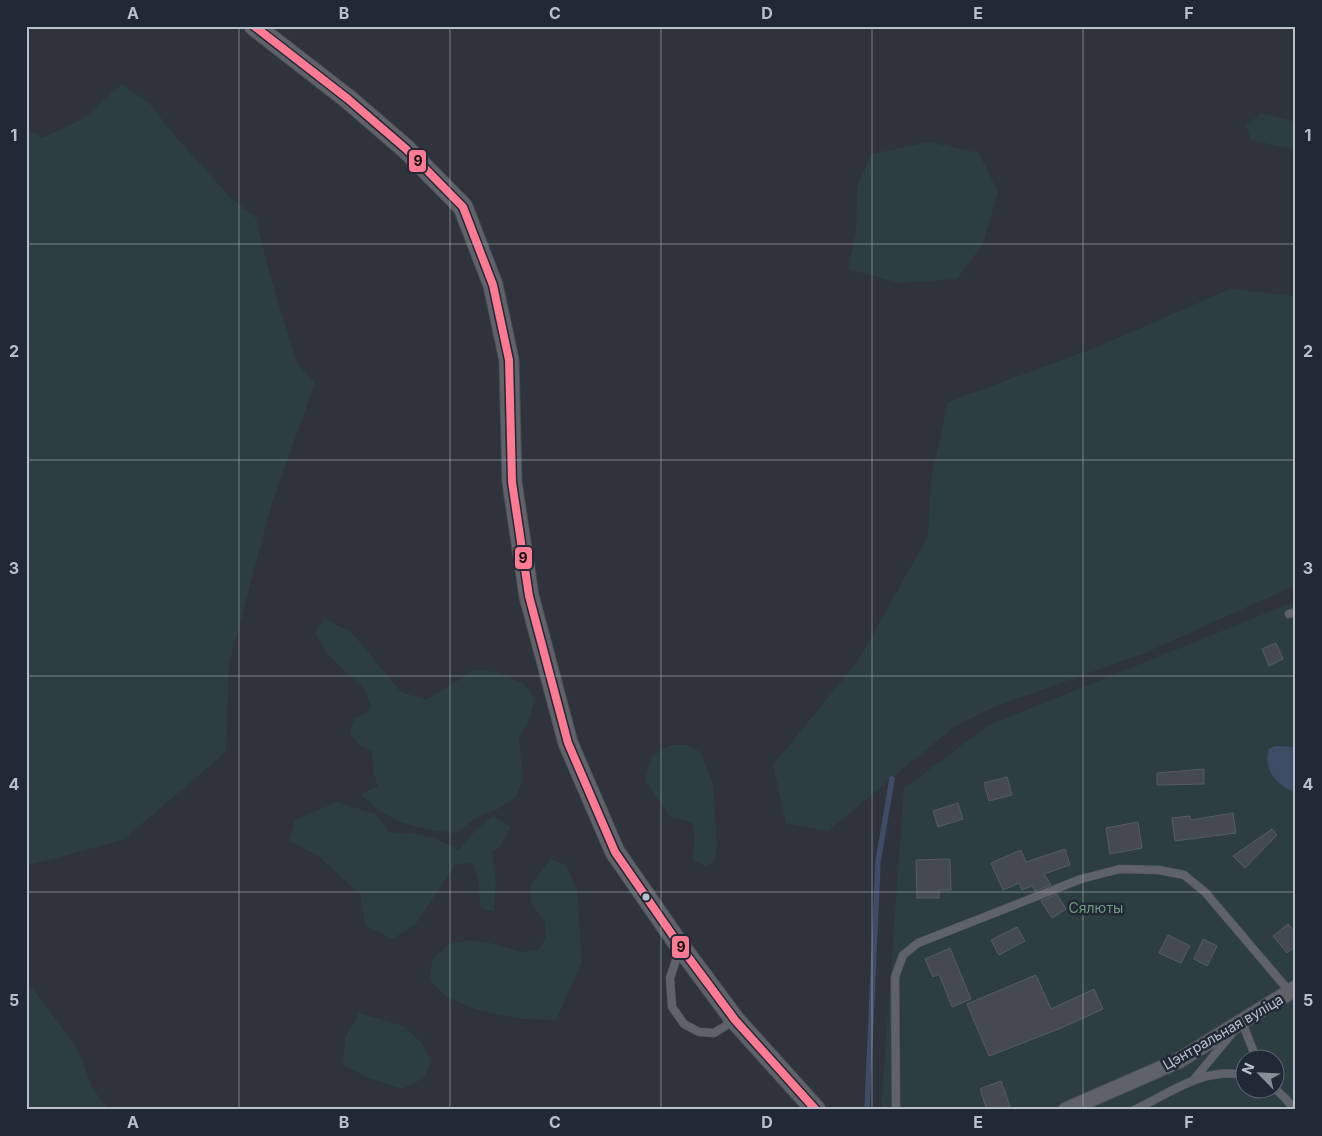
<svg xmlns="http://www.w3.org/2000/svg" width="1322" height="1136" font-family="Inter,sans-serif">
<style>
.green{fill:#2c3e42;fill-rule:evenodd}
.water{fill:#3e4c65}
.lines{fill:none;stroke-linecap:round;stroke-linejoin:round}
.stream{stroke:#3e4c65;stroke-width:5.5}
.building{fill:#454950;stroke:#575b63}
.service-casing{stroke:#4c5056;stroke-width:9}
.minor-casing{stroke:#4c5056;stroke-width:17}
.tertiary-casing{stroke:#4c5056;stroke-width:21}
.service{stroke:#5f6269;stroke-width:8}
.minor{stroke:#5f6269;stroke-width:15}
.tertiary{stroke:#5f6269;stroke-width:19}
.bus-1-casing{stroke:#212936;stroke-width:11}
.bus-1{stroke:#fe7a93;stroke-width:8}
.grid{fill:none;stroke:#bac0cb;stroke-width:1;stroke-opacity:0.55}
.bus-dot{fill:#bac0cb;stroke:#212936;stroke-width:2}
.labels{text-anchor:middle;stroke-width:5;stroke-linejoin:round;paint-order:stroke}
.park-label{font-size:14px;fill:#729a7d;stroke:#212936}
.street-label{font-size:14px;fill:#bac0cb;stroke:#212936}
.line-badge{stroke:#212936;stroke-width:2}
.pale-badge-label{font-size:14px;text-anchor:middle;font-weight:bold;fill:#111}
.neatline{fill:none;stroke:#bac0cb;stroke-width:2}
.grid-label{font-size:16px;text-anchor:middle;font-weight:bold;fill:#bac0cb}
</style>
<rect width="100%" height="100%" fill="#2f333b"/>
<path class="green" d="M122 84 150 104 174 135 229 196 256 218 268 268 296 362 315 383 272 503 229 664 226 752 123 840 26 866V128L42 138 83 119Z
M1261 113 1296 122V150L1251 140 1246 126Z
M929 142 979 153 998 192 983 244 957 279 900 283 848 269 856 233 857 186 872 154Z
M1230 289 1296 296V585L1145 653 991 708 955 726 828 831 786 823 773 765 858 661 928 536 931 478 948 402 1097 347Z
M1296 601V1110H881L904 788 989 725ZM1244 1058H1274V1088H1244Z
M325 619 352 633 401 692 426 700 475 670 497 672 524 684 535 698 528 722 519 739 523 779 516 797 498 809 480 816 455 833C419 829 386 823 361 794L378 786 373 772 372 750 360 746 350 734 354 719 366 712 371 706 365 690 326 653 315 632Z
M671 745H687L700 752 713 783 717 845 714 861 706 867 692 859 695 838 691 822 670 817 645 780 652 756Z
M337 802 375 814 389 832C419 834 432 835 459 850L475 831 493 816 511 827 500 847 492 852 496 880 494 912 480 908 479 884 473 863 456 864 415 925 392 939 365 925 360 894 318 856 289 841 295 820Z
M551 859 566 865 577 889 582 962 556 1020 521 1019 478 1010 448 998 430 981 432 959 449 944 469 940 490 943 521 952 538 950 546 938 545 922 531 903 530 885Z
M26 984 32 988 77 1048 93 1089 109 1110H26Z
M359 1013 404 1026 422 1043 431 1061 424 1078 402 1089 369 1078 343 1065 345 1038Z"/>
<path class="water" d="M1275 746 1296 747V793C1276 785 1263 771 1269 749Z"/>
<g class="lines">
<path class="stream" d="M867 1110 878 862 892 779"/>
</g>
<path class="building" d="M1276 643 1283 659 1269 666 1262 649Z
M1204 769V784L1157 785V773Z
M1007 777 1012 795 989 801 984 783Z
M958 803 963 819 938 827 933 811Z
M1233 813 1236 833 1175 841 1172 818 1190 816 1191 820Z
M1138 822 1142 848 1110 854 1106 828Z
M1272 829 1277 835 1245 868 1233 856Z
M1065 849 1070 865 1044 874 1051 885 1035 891 1032 886 1022 890 1019 883 1003 890 991 863 1021 850 1026 862Z
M950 859 951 890H939V898H917L916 860Z
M1057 894 1066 909 1052 918 1041 901Z
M1288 924 1296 933V946L1287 953 1273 936Z
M1017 927 1025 941 999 955 991 940Z
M1168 935 1190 946 1181 963 1159 953Z
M1203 939 1217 946 1207 966 1194 959Z
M950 948 971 999 952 1007 939 974 933 977 925 959Z
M1036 975 1051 1009 1094 989 1103 1009 1059 1029 989 1056 967 1004Z
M1001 1081 1010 1106 1001 1110H987L980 1089Z"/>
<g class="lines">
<g class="service-casing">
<path id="service" d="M1289 614 1296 612
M680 948 670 978 672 1007 684 1024 699 1032 714 1033 735 1020
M1242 1022 1256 1058
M1195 1078 1234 1031
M1274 1088 1285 1098 1295 1110
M896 1110 895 977 903 955 918 943 1081 879 1120 869 1159 870 1184 875 1205 892 1290 992
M1134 1110C1171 1093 1202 1067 1244 1075"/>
</g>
<g class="minor-casing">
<path id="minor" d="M1066 1110 1178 1061 1296 988"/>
</g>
<g class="tertiary-casing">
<path id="tertiary" d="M254 26 348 99 406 149 463 207 493 285 509 360 512 482 529 596 568 743 615 852 680 946 735 1020 816 1110"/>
</g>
<use href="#service" class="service"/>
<use href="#minor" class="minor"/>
<use href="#tertiary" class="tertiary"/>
<g class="bus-1-casing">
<path id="bus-1" d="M254 26 348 99 406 149 463 207 493 285 509 360 512 482 529 596 568 743 615 852 680 946 735 1020 816 1110"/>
</g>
<use href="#bus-1" class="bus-1"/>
</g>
<path class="grid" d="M239 26V1110M450 26V1110M661 26V1110M872 26V1110M1083 26V1110M26 244H1296M26 460H1296M26 676H1296M26 892H1296"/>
<circle class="bus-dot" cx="646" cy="897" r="4.5"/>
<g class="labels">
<g class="park-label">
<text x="1096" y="913">Сялюты</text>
</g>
<g class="street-label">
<text transform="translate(1223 1032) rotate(-30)" y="5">Цэнтральная вуліца</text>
</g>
</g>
<g class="line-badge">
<rect x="408" y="149" width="19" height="24" rx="5" fill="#fe7a93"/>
<rect x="514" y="546" width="19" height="24" rx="5" fill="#fe7a93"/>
<rect x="671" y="935" width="19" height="24" rx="5" fill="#fe7a93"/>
</g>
<g class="pale-badge-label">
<text x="418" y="166">9</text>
<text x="523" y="563">9</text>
<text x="681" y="952">9</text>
</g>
<rect width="1322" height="1136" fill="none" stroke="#212936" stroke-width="55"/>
<g transform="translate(1260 1074) rotate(294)"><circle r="24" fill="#212936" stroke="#5e6572"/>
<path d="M0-4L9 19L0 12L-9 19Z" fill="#898f99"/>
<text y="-8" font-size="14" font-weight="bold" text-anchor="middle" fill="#bac0cb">N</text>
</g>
<rect x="28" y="28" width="1266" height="1080" class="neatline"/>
<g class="grid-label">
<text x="133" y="19">A</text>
<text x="344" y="19">B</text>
<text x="555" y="19">C</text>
<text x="767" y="19">D</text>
<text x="978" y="19">E</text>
<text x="1189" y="19">F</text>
<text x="14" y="141">1</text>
<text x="1308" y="141">1</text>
<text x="14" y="357">2</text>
<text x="1308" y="357">2</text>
<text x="14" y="574">3</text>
<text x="1308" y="574">3</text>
<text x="14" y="790">4</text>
<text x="1308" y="790">4</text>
<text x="14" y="1006">5</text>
<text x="1308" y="1006">5</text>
<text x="133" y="1128">A</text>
<text x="344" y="1128">B</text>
<text x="555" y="1128">C</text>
<text x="767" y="1128">D</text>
<text x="978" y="1128">E</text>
<text x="1189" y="1128">F</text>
</g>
</svg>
